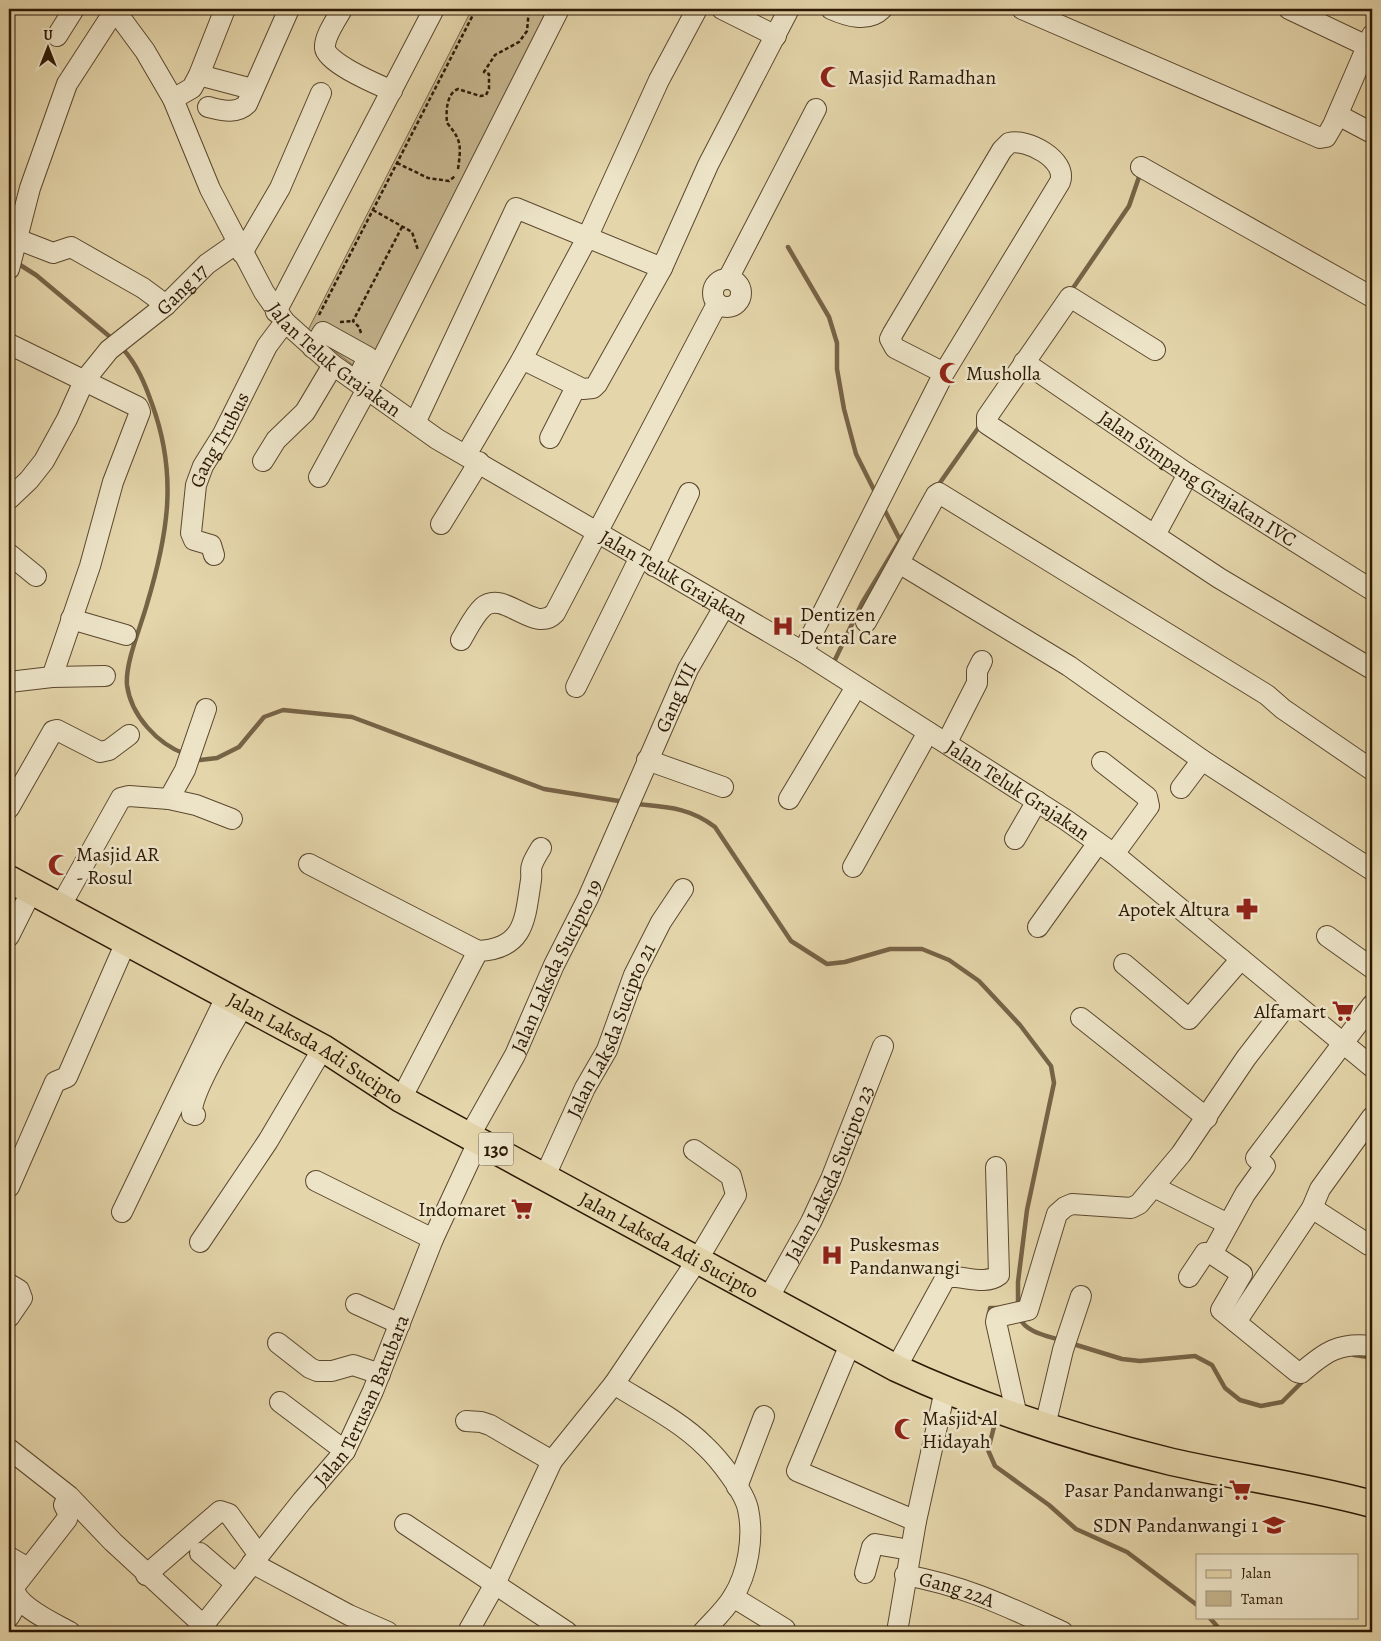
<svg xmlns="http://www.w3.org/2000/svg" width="1381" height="1641" font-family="Alegreya,serif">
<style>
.green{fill:#c5b58e;stroke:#79674a}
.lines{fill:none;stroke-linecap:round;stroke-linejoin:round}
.stream{stroke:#766346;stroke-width:4.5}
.minor-casing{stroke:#5b482e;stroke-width:22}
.major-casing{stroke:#2d1905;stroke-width:29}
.path{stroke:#2d1905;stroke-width:2.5;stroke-dasharray:4 2.5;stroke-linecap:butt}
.minor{stroke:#ede4c8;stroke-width:20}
.major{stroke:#e4d5aa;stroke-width:26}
.labels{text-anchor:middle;stroke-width:5;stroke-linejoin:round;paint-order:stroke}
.shield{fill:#ede4c8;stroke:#675640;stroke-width:1}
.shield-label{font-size:19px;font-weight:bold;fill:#2d1905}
.poi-label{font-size:20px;fill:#2d1905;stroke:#ede4c8;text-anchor:start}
.street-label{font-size:20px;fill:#2d1905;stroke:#ede4c8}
</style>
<rect width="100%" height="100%" fill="#e4d5aa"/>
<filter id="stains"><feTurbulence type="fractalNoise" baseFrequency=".004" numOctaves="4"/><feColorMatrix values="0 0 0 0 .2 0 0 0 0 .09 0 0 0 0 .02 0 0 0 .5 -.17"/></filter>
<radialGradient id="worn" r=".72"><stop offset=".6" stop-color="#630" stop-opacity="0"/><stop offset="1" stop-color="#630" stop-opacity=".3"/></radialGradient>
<path class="green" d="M472 9H561L368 377 308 330Z"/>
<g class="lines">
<path class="stream" d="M788 247 829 317 837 343V369L844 409 856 454 876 494
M17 263 36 275 115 341
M1071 291 1129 206 1139 177
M122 348C137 364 145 384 152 404 178 475 168 534 147 604 141 626 125 663 127 685 131 716 158 744 185 754
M937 487 981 424
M883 507 900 540
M833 664 862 603 903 535
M195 758 200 760 217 758 239 747 264 717 283 710 352 717 544 789 625 802
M635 804C666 807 689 807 715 827L791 941 827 964 845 962 890 949H922L949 960 979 981 1020 1025 1051 1066 1054 1083 1027 1210 1018 1282V1308
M989 1317 990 1308H998
M1020 1318C1025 1332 1048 1336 1060 1340
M1070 1343 1122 1359 1140 1361 1195 1356 1212 1365 1225 1388 1240 1400 1261 1406 1282 1402 1304 1380
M1354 1355 1368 1357 1372 1363
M995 1423 988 1450 995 1466 1049 1505 1076 1529 1127 1552 1197 1605
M1209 1617 1222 1632"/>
<g class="minor-casing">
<g id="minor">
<path id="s1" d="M114 9 145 51 173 99 210 189 264 292 285 322 333 365 437 439 803 652 1066 820 1114 854 1372 1067"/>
<path d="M342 9C337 19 324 36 325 48 326 63 379 85 392 91"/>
<path d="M722 9 776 36"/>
<path d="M831 9C847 16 868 23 882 9"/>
<path d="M1022 9 1320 138 1326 137 1333 125 1372 35"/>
<path d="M1289 9 1367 46"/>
<path d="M57 36 74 9"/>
<path d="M199 75 252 89"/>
<path d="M173 99 192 88 199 75 225 9"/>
<path d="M208 107C221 110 236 115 247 104L289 9"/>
<path d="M1338 115 1372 133"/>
<path d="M1141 167 1372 297"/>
<path d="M17 239 53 253 71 247 143 288 166 305"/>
<path d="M242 253 280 188 321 93"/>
<path d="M9 269 30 188 67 84 115 10"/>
<circle cx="727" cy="293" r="14"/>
<path d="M728 279 816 109"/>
<path d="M276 312 434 9"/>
<path d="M9 344 138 407 140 412 113 482 90 566 52 677"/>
<path d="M313 348 323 332 368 357 357 380"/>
<path d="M1155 350 1070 297 987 417V424L1219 578 1372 669"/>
<path d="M522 359 583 389 593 388 597 384 662 268 708 165 789 9"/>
<path id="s2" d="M1024 362 1188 474 1372 590"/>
<path d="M415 423 516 208 662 268"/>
<path d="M550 438 576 387"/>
<path d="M466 455 522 359 587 238 659 80 697 9"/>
<path d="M263 461 276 440 305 412 333 365"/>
<path d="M319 477 367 389 559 9"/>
<path id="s3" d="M9 499 29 480 44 461 67 419 84 381 109 350 166 305 207 264 237 243"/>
<path d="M441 524 479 462"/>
<path d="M1155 535 1188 474"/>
<path d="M9 554 36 576"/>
<path id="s4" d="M214 555 211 545 194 540 191 533 196 485 203 466 223 434 267 346 285 322"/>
<path d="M899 563 1069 666 1202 760 1372 870"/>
<path d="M654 566 689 493"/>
<path d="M71 619 126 635"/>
<path d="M866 622 936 495 939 493 1267 695 1283 709 1372 770"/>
<path d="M461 640C467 630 474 615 483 607 504 589 535 635 555 613L717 304"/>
<path d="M803 652 944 373 1060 182C1068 160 1027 138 1009 143L1002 150 893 333 890 339 895 348 944 373"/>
<path d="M9 682 52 677 105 676"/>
<path d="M576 687 640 557"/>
<path d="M947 742 977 683V671L982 661"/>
<path d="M647 760 723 787"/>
<path d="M1102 762 1147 797 1149 806 1114 854"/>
<path d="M1181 788 1202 760"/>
<path d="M169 799 196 805 232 819"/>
<path d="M789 799 856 687"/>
<path d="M9 808 53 731 57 730 100 752 109 750 129 735"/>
<path d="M1015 839 1037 801"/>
<path d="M309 864 478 951C525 949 525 919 531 880 532 875 530 870 532 865 534 859 538 853 541 848"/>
<path d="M853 867 928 732"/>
<path d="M60 907 121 798 129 796 169 799 185 770 206 709"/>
<path d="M1038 927 1098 843"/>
<path d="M9 936 31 892"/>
<path d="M1327 936 1372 968"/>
<path d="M1124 964 1189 1019 1241 959"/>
<path d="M1372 1005 1256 1158 1265 1166 1245 1194 1212 1254 1242 1274 1221 1310 1297 1372 1301 1373C1325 1352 1339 1342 1372 1346"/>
<path d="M1081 1018 1207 1118"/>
<path d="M401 1099 478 951"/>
<path d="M195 1115 192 1114C190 1093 231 1027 243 1006"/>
<path id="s5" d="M470 1135 515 1055 554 965 588 898 688 669 724 607"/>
<path id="s6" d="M545 1176 585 1088 607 1050 634 975 661 922 683 889"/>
<path d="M316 1181 433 1239"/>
<path d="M9 1187 55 1082 67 1077 126 942"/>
<path d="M1154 1187 1228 1224"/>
<path d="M1312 1208 1320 1189 1372 1117"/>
<path d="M122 1212 227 995"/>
<path d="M200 1242 268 1141 323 1048"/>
<path d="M1189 1277 1205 1253 1212 1254"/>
<path d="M9 1284 19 1290 22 1298 9 1317"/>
<path id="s7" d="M769 1297 811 1222 831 1179 883 1046"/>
<path d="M356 1304 400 1324"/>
<path d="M1236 1322 1312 1208 1369 1245 1372 1239"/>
<path d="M851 1342 797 1471 916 1521"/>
<path d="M278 1343 310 1368 317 1371H332L353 1365 380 1374"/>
<path d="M896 1368 946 1277C962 1275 985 1286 999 1275L996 1167"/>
<path d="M614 1384 698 1259 736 1195 731 1176 694 1150"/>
<path d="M280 1402 345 1451"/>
<path d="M1017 1416 996 1322 997 1317 1028 1310 1057 1214 1065 1207 1072 1204 1131 1208 1139 1204 1181 1154 1246 1058 1290 1001"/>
<path d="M466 1421 481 1422 490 1425 552 1461 495 1584 469 1630"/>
<path d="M1045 1426 1063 1350 1081 1296"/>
<path d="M9 1449 69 1496 113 1542 204 1626"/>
<path d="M552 1461 614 1384C644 1403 680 1421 705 1446 719 1459 744 1491 748 1509 754 1537 748 1573 733 1597 725 1610 713 1621 703 1632"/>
<path d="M737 1487 764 1416"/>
<path d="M68 1496 64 1505 68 1513 67 1519 14 1587C15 1606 54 1623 70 1632"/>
<path d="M405 1524 567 1632"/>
<path d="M200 1553 236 1584"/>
<path d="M9 1557 28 1568"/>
<path d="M252 1563 349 1615 388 1632"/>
<path d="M865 1573 872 1547 875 1544 910 1550"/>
<path d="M146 1575 220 1511 229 1514 259 1555"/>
<path id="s8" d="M905 1575C966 1586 1008 1607 1063 1632"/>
<path d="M733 1597 785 1629"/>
<path d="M9 1617 19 1600"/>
<path id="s9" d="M198 1632 302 1501 345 1451 373 1391 433 1239 479 1140"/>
<path d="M897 1632 916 1521 945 1390"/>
</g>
</g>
<g class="major-casing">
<g id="major">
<path id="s10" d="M9 879 323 1048 401 1099 896 1368C984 1409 1078 1439 1172 1462 1238 1477 1306 1486 1372 1504"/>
</g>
</g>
<path class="path" d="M397 163 428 178 449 181 455 176
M458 169C461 147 462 140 447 123 446 112 446 94 458 89L480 96 486 95 489 89V74L484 72 495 55 519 42 527 31 529 9
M373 210 412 232 418 250
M319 315 476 9
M340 322 353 321
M361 333 359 327 353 321 402 227"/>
<use href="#minor" class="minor"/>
<use href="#major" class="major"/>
</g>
<defs>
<g id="mosque-bare" transform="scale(1.725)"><path d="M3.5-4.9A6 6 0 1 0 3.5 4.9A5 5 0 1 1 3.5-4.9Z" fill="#8f2418" stroke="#ede4c8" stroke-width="2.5" paint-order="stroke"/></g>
<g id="hospital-bare" transform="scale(1.725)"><path d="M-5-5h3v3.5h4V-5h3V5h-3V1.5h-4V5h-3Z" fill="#8f2418" stroke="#ede4c8" stroke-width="2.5" paint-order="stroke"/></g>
<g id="pharmacy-bare" transform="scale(1.725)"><path d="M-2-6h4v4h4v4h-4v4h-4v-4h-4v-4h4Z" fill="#8f2418" stroke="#ede4c8" stroke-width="2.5" paint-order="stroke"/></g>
<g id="supermarket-bare" transform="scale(1.725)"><path d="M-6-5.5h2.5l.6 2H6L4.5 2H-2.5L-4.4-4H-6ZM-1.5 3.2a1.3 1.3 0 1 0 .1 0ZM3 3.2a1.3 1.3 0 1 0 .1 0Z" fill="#8f2418" stroke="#ede4c8" stroke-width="2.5" paint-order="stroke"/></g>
<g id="school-bare" transform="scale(1.725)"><path d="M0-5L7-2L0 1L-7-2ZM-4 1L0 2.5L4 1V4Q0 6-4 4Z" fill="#8f2418" stroke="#ede4c8" stroke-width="2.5" paint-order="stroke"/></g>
</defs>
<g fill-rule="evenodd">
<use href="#mosque-bare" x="831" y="77"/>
<use href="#mosque-bare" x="950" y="373"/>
<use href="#hospital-bare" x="783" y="626"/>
<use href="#mosque-bare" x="59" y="865"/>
<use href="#pharmacy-bare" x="1247" y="909"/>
<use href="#supermarket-bare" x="1343" y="1011"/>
<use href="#supermarket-bare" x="522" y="1209"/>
<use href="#hospital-bare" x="832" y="1255"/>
<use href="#mosque-bare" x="905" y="1429"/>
<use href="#supermarket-bare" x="1240" y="1490"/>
<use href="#school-bare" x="1274" y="1525"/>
</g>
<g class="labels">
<rect class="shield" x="478.5" y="1132.5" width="35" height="33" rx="4"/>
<g class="shield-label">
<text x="496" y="1156">130</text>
</g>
<g class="poi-label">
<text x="848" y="84">Masjid Ramadhan</text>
<text x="966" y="380">Musholla</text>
<text x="800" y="621">Dentizen<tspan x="800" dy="23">Dental Care</tspan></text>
<text x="76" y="861">Masjid AR<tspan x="76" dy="23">- Rosul</tspan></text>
<text x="1230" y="916" text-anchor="end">Apotek Altura</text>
<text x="1326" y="1018" text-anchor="end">Alfamart</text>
<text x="506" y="1216" text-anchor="end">Indomaret</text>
<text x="849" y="1251">Puskesmas<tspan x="849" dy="23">Pandanwangi</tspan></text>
<text x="922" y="1425">Masjid Al<tspan x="922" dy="23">Hidayah</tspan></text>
<text x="1224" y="1497" text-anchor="end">Pasar Pandanwangi</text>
<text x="1258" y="1532" text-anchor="end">SDN Pandanwangi 1</text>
</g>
<g class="street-label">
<text dy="7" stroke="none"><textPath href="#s3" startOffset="276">Gang 17</textPath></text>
<text dy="7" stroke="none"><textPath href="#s1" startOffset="420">Jalan Teluk Grajakan</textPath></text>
<text dy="7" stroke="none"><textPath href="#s4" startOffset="135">Gang Trubus</textPath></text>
<text dy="7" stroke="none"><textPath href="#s2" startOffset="209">Jalan Simpang Grajakan IVC</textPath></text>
<text dy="7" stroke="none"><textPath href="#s1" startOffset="824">Jalan Teluk Grajakan</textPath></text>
<text dy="7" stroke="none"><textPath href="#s5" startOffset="484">Gang VII</textPath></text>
<text dy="7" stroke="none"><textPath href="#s1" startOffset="1229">Jalan Teluk Grajakan</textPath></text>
<text dy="7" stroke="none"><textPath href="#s5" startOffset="190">Jalan Laksda Sucipto 19</textPath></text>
<text dy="7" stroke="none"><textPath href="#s6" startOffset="160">Jalan Laksda Sucipto 21</textPath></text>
<text dy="7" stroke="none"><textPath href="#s10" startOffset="350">Jalan Laksda Adi Sucipto</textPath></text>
<text dy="7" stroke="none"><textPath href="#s7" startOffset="138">Jalan Laksda Sucipto 23</textPath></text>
<text dy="7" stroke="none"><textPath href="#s10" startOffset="755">Jalan Laksda Adi Sucipto</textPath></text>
<text dy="7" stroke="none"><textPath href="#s9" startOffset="286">Jalan Terusan Batubara</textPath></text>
<text dy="7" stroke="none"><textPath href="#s8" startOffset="54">Gang 22A</textPath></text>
</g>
</g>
<rect width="1381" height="1641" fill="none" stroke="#e4d5aa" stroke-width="30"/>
<rect x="10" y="10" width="1361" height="1621" fill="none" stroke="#2d1905" stroke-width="2.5"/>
<rect x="15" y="15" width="1351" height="1611" fill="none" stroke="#2d1905"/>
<rect x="1196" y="1554" width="162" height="65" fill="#ede4c8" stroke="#a0937a"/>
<rect x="1206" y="1570" width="25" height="8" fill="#e4d5aa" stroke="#a0937a"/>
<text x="1241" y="1578" font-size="15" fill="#2d1905">Jalan</text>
<rect x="1206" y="1591" width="25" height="15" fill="#c5b58e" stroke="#a0937a"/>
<text x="1241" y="1604" font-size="15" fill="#2d1905">Taman</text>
<g transform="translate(48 48)" stroke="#ede4c8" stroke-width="4" paint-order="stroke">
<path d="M0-4L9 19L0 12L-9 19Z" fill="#2d1905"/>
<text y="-8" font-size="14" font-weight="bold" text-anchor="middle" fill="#2d1905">U</text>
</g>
<rect width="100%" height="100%" filter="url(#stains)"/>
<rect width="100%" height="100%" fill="url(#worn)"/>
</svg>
